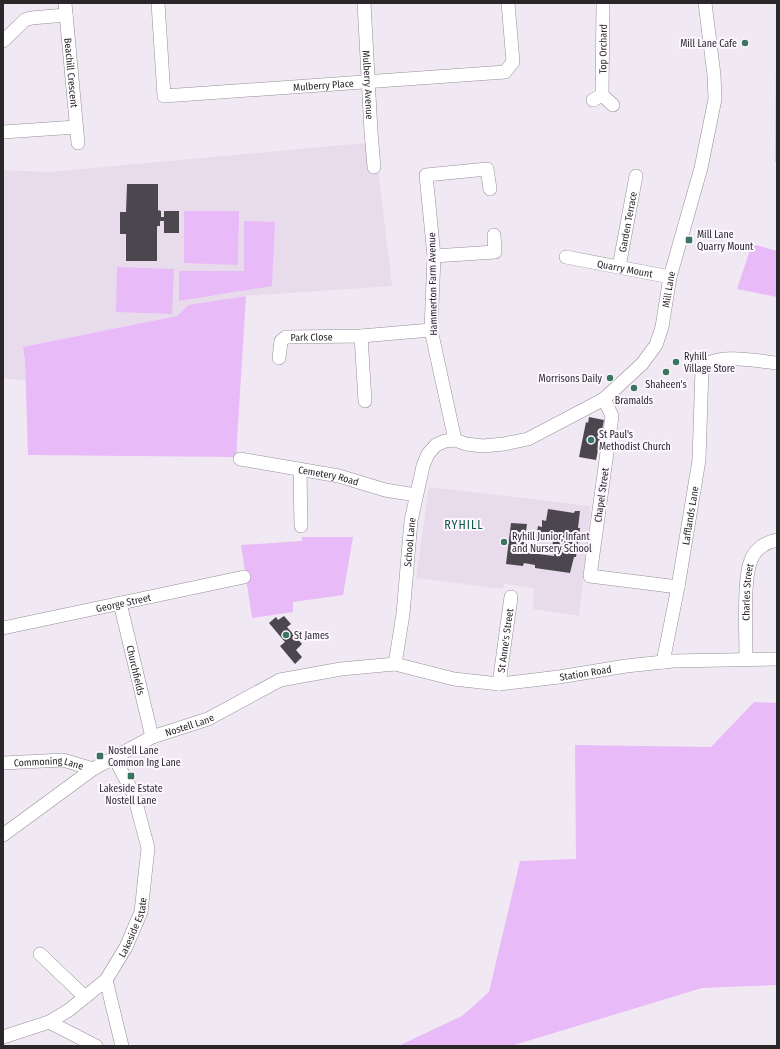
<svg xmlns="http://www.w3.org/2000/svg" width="780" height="1049" font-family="'Fira Sans Condensed',sans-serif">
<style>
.built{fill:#e8dcec}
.green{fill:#e9baf8}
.building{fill:#4c464e}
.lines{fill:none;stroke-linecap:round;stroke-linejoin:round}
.minor-casing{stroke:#968f98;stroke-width:14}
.minor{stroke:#fff;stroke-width:13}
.poi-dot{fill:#39755f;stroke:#fdf7ff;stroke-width:1.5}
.labels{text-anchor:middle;stroke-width:4;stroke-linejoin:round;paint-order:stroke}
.poi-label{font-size:10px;fill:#2a272b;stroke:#fdf7ff;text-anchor:start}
.street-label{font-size:10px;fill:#2a272b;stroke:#fdf7ff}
.quarter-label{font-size:12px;letter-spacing:1px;fill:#0f5b45;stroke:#fdf7ff}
</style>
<rect width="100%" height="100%" fill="#f0e9f3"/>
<path class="built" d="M375 142 392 286 246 296 188 305 177 316 24 347 26 381 3 378V170L49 172Z
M429 487 591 506 579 616 533 609 534 588 504 584 503 589 416 578Z"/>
<path class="green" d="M776 65 777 162H775Z
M184 211H239L238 265 184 263Z
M244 221 275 222 272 286 179 301V271H244Z
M752 244 777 251V297L737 289Z
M117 267 174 269 172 314 116 312Z
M246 296 236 457 28 455 25 360 23 347 177 316 188 305Z
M302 537H353L343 595 293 602V612L252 618 241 545 302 541Z
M754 702 777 703V985L702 988 511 1046H398L462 1016 489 992 520 861 576 859 575 745 711 747Z"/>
<path class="building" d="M127 184H158V210L161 211V217H164V211H179V233H164V221H160V226H157V261H126V234H120V212H126Z
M589 417 604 420 596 460 579 457 586 422 588 423Z
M548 509 574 513 575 511H580L578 528H580L576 557H574L570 573 535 568V565L524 563 523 566 506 564 511 523 527 524 523 552 554 556 555 549H552L553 541 536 538 538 526 542 527V520L546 521Z
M284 616 291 624 287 627 302 644 296 650 302 657 295 664 280 646 285 642 269 623 276 617 278 620Z"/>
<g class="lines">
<g class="minor-casing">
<g id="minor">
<path id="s1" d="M65 3 78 143"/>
<path id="s2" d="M158 3 164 96 505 72 513 62 508 3"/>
<path id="s3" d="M364 3 371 132 374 167"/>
<path d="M3 41 25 20 31 18 66 15"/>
<path id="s4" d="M602 95 603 3"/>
<path d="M593 100 602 95 613 105"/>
<path d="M3 132 76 127"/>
<path d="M434 256 495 252 494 235"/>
<path id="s5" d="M566 257 670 277"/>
<path id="s6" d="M619 267 636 176"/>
<path d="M361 336 365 401"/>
<path id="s7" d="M279 358 281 341 286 337 361 336 431 330"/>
<path d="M604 399 612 416 590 576 678 587"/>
<path d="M455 440 431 330 434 256 426 175 487 169 490 189"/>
<path id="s8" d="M240 459 339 476 385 490 416 495"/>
<path d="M300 470 301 526"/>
<path id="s9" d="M120 603 152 737"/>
<path id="s10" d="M3 628 244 577"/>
<path id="s11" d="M746 658C746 635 743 579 751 560 755 549 766 542 777 540"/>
<path id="s12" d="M663 662 678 587 699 460 702 368C716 352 757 361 777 363"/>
<path id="s13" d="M395 664 403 614 411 521 423 466 428 454 436 445 445 441 455 440 466 444 483 446 504 444 528 439 604 399 642 364 656 345 662 327 670 277 701 168 715 99 714 75 705 3"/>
<path id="s14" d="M499 684 511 597"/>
<path id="s15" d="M3 763 63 760 93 769"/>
<path id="s16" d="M3 835 93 769 152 737 208 719 280 680 341 669 395 664 454 679 499 684 559 677 626 666 673 661 777 659"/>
<path d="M40 954 85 997"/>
<path d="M106 980 122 1046"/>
<path d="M49 1022 96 1046"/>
<path id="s17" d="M3 1037 49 1022 69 1010 106 980 126 947 141 912 148 848 134 795 114 757"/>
</g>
</g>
<use href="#minor" class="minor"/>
</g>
<g class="poi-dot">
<circle cx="745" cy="43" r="4"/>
<rect x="685" y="236" width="8" height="8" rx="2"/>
<circle cx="676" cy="362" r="4"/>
<circle cx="666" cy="372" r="4"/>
<circle cx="610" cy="378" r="4"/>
<circle cx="634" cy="388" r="4"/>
<circle cx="591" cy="440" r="4"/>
<circle cx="504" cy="542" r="4"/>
<circle cx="286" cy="635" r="4"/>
<rect x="96" y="752" width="8" height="8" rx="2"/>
<rect x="127" y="772" width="8" height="8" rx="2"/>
</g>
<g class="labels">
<g class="poi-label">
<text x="737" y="47" text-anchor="end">Mill Lane Cafe</text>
<text x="697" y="238">Mill Lane<tspan x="697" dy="12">Quarry Mount</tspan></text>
<text x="684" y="360">Ryhill<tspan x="684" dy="12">Village Store</tspan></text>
<text x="602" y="382" text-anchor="end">Morrisons Daily</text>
<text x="666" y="388" text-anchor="middle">Shaheen's</text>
<text x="634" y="404" text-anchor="middle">Bramalds</text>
<text x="599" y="438">St Paul's<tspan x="599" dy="12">Methodist Church</tspan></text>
<text x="512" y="540">Ryhill Junior, Infant<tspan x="512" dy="12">and Nursery School</tspan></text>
<text x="294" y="639">St James</text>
<text x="108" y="754">Nostell Lane<tspan x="108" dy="12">Common Ing Lane</tspan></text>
<text x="131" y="792" text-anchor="middle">Lakeside Estate<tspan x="131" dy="12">Nostell Lane</tspan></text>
</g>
<g class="street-label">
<text dy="4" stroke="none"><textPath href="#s4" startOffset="46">Top Orchard</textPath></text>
<text dy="4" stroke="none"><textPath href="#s1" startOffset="70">Beachill Crescent</textPath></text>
<text dy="4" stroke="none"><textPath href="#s2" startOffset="253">Mulberry Place</textPath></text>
<text dy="4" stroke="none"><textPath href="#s3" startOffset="82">Mulberry Avenue</textPath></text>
<text dy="4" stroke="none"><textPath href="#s6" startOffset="46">Garden Terrace</textPath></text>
<text dy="4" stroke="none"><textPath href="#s5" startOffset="60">Quarry Mount</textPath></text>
<text transform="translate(432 284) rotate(-91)" y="4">Hammerton Farm Avenue</text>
<text dy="4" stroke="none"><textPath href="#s13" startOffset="538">Mill Lane</textPath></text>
<text dy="4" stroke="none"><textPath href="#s7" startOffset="49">Park Close</textPath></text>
<text dy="4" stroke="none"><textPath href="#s8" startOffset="90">Cemetery Road</textPath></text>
<text transform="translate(601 495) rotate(-82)" y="4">Chapel Street</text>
<text dy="4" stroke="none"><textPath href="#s12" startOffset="149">Lafflands Lane</textPath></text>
<text dy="4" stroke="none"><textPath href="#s13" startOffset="123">School Lane</textPath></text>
<text dy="4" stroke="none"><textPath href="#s11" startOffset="66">Charles Street</textPath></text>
<text dy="4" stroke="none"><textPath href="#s10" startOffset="123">George Street</textPath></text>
<text dy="4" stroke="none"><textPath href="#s14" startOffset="44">St Anne's Street</textPath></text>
<text dy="4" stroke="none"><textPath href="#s9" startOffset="69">Churchfields</textPath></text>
<text dy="4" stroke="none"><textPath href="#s16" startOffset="629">Station Road</textPath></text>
<text dy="4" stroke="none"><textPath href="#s16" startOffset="218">Nostell Lane</textPath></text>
<text dy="4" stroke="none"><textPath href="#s15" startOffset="46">Commoning Lane</textPath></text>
<text dy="4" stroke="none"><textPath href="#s17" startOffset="179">Lakeside Estate</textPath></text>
</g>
<g class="quarter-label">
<text x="464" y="529">RYHILL</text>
</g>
</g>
<rect width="780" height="1049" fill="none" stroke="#2a272b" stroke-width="8"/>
</svg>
